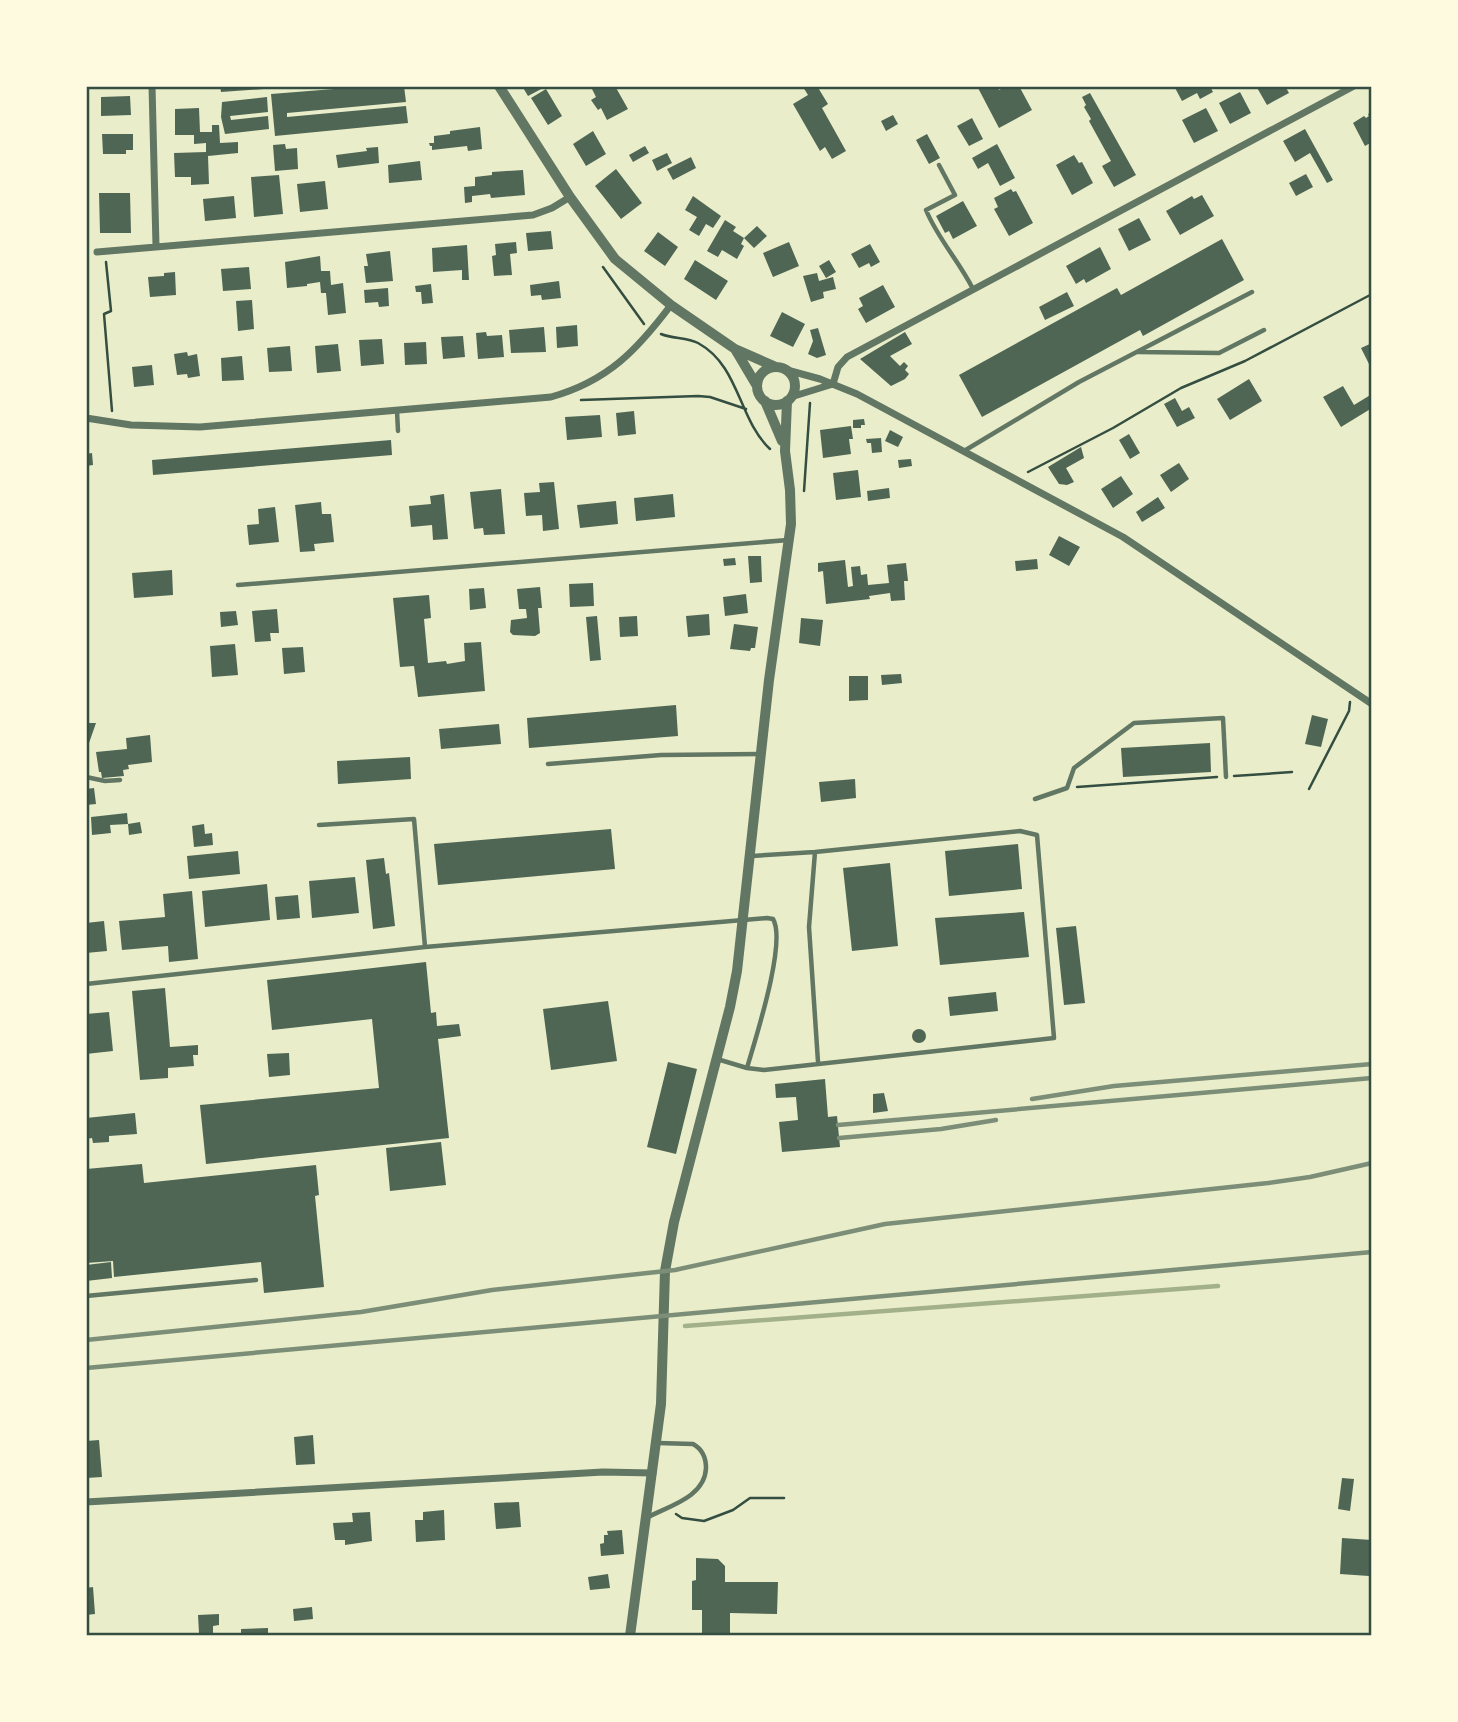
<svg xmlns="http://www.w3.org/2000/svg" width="1458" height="1722" font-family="'Crimson Pro',serif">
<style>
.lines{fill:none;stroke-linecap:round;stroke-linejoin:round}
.stream{stroke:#a3b18a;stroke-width:4.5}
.building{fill:#4f6655}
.path{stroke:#344e41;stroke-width:2.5}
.service{stroke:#617663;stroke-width:4.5}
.minor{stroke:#617663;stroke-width:7}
.tertiary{stroke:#617663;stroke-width:10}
.rail{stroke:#7c8e77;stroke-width:4.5}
.neatline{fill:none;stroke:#344e41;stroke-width:2.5}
</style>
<rect width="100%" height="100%" fill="#e9edc9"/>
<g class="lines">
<path class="stream" d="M685 1326 1218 1286"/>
</g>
<path class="building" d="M220 86H277V88L221 92Z
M372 86H404L406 102 287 113V117L406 106 408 123 275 136 271 94Z
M522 86H547L528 96Z
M593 86H607L609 89 615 86 628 109 607 120 601 108 598 110 591 100 596 97 591 87Z
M806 86H817L828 104 822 108 846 151 832 159 825 147 820 151 793 104 808 95 803 87Z
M977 86H997L999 90 1006 86H1019L1032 110 999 128Z
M1174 86H1210L1213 92 1200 99 1197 93 1182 101Z
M1256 86H1285L1289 93 1267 105Z
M546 89 562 116 548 125 531 98Z
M1240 92 1251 113 1230 124 1219 103Z
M1090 93 1136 175 1114 187 1102 166 1111 161 1089 121 1091 119 1084 107 1086 105 1082 97Z
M130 96 131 115 101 116V97Z
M267 97 268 112 230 116 231 120 268 116 269 129 225 134 221 117 222 102Z
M199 108 200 132H212V125H219L220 143 238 142V153L208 156 209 184 191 185V177H175L174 153 206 152V143L194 144V135H175V109Z
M1206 108 1218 131 1194 143 1182 120Z
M1372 112V142L1365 146 1353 123 1364 116 1366 118 1369 116 1368 114Z
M893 115 898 124 886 131 881 121Z
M972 118 983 139 969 146 957 126Z
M480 127 482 149 468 151 467 146 432 150V146H430L429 143H434V136L450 134V131Z
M1305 129 1333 180 1327 183 1310 153 1295 162 1283 141Z
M593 131 606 154 586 166 573 144Z
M102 134H133V150H126V154H103Z
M927 134 940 158 929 164 916 140Z
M285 144 286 149 297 148 298 169 275 171 273 145Z
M997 144 1015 178 1000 186 988 163 978 169 972 158Z
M645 146 649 153 633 162 629 155Z
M378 147 379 163 338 168 336 155 367 151 366 148Z
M667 153 672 163 657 171 652 160Z
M1074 155 1079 163 1082 162 1093 183 1072 195 1056 165Z
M691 157 696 168 673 180 667 169Z
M420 161 422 180 389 183 388 165Z
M616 169 642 203 621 219 595 186Z
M523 170 525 195 491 198 490 194 472 196V202L465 203 464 187 475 186V177L492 175V172Z
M1306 174 1313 187 1296 196 1289 183Z
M279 175 283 214 254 217 251 177Z
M325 181 328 209 300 212 297 184Z
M1011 189 1013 192 1016 191 1033 223 1009 236 994 209 998 207 994 198Z
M99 193H130L131 233H100Z
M1202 195 1214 216 1180 235 1166 211 1192 196 1194 199Z
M234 196 236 218 205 221 203 199Z
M693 196 721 216 713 228 706 224 699 236 689 230 697 217 685 210Z
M963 201 977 226 953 239 949 231 945 233 936 216Z
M1139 218 1151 240 1129 251 1118 229Z
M725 220 736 227 733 231 744 238 741 244 744 246 737 259 722 250 718 257 707 251Z
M757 226 767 236 754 248 744 238Z
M551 231 553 249 528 251 526 233Z
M658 232 678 247 665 266 644 251Z
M1222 239 1244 280 1143 336 1140 330 982 417 959 375 1117 288 1121 295Z
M516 242 517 253 510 254 512 275 494 276 492 256 496 255 495 244Z
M789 242 799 266 773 277 763 253Z
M870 244 880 262 871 267 869 263 859 268 851 254Z
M467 245 469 280H462V270L433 272 432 248Z
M1100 247 1111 269 1086 283 1084 279 1076 284 1066 266Z
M390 251 393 281 366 283 364 266H368L366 254Z
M320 256 321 271H330L331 285 343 283 346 313 328 315 326 293H321L320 282 307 284V286L287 288 285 262Z
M695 260 728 281 716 300 684 279Z
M829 260 836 272 826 278 819 266Z
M249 267 251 289 223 291 221 269Z
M175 272 176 295 150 297 148 277 164 276V273Z
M817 273 819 281 833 277 836 289 823 292 824 298 811 302 803 276Z
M559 281 561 298 542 300 541 295 531 296 530 285Z
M431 284 433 303 422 304 421 292H416L415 286Z
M883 285 895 307 866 323 858 309 863 306 859 298Z
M388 288 389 306 379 307 378 302 365 303 364 290Z
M1067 292 1074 306 1045 320 1039 307Z
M252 300 254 329 238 331 236 301Z
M782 312 805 324 793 347 770 336Z
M577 325 578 346 557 348 556 327Z
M544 327 546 352 511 353 509 330Z
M818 328 826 355 817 358 808 354 813 341 810 330Z
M486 332 487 336 502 335 504 357 478 359 476 333Z
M905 332 912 344 890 356 900 366 904 362 908 366 905 370 909 374 905 379 891 386 860 359Z
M463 336 465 357 443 359 441 337Z
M382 339 384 364 361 366 359 340Z
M426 342 427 364 405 365 404 343Z
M1372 343V370L1361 348Z
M338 344 341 371 317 373 315 346Z
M290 346 292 371 269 372 267 348Z
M187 352 188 356 197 354 200 376 188 378 187 374 177 375 174 354Z
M242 356 244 380 222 381 221 358Z
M152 365 154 385 134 387 132 367Z
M1249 379 1262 401 1230 420 1217 399Z
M1343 386 1354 405 1372 394V408L1341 427 1323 397Z
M1175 398 1182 411 1189 407 1195 418 1177 427 1164 404Z
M634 411 636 434 618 436 616 413Z
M600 415 602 437 567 440 565 417Z
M864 419 865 425H861V428H853V420Z
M851 426 853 439H849L851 454 823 458 820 430Z
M890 430 903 437 898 447 885 441Z
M1129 434 1140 453 1130 459 1119 440Z
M881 438 882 452 872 453 871 443H867L866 439Z
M391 440 392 455 153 475 152 460Z
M1081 447 1084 458 1066 468 1074 482 1067 485 1059 484 1048 467Z
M92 453 93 465 86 466V454Z
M911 459 912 466 899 468 898 460Z
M1179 463 1189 479 1171 492 1160 475Z
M858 470 861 497 836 500 833 473Z
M1121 476 1133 494 1113 508 1101 489Z
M554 482 559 529 543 531 542 515 526 516 524 493 540 492 539 483Z
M889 488 890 498 868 501 867 491Z
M501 489 505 534 484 535 483 528 474 529 470 492Z
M444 494 448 539 433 540 432 525 411 527 409 506 431 504 430 496Z
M673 494 675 517 636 521 634 498Z
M1158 497 1165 508 1142 522 1136 512Z
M616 501 618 524 580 528 577 505Z
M321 502 322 514H331L334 542 314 544 315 551 300 552 295 505Z
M275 507 279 542 249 545 247 525 259 524 258 509Z
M1059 536 1080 547 1069 566 1049 555Z
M748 556H761L762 582 750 583Z
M735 558 736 565 724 566 723 559Z
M1037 559 1038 569 1016 571 1015 561Z
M845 560 848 587 853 586 851 567 860 566 861 575 867 574 868 585 889 583 887 565 906 563 908 581H904L905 600 891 601 890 593 869 596 870 599 826 604 823 571 818 572V563Z
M172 570 173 595 134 598 132 573Z
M593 583 594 606 570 607 569 584Z
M540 587 542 608H538L540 633 535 636 513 635 510 632 511 620 527 618 526 609H519L517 589Z
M484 588 486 608 470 610 469 589Z
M746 594 748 613 725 616 723 597Z
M429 595 431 618 424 619 428 663 446 661 447 664 465 661 464 643 481 642 485 691 418 697 414 666 400 667 393 598Z
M277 609 279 633H270L271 641 255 642 252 611Z
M236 611 238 625 221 627 220 612Z
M709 614 710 635 688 637 686 616Z
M597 616 601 660 590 661 586 617Z
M637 616 638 636 620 637 619 617Z
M801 618 823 620 820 646 799 643Z
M734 624 758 627 755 648H751L750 651 730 649Z
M235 644 238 675 212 677 210 646Z
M303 647 305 672 284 674 282 648Z
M901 674 902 683 882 685 881 675Z
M849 676H868V700L849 701Z
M676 705 678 736 529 748 527 718Z
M1312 715 1328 719 1321 747 1305 744Z
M86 723H96L89 743 86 742Z
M499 724 501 744 441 749 439 729Z
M150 735 152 762 128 765 129 769 123 770 124 776 102 778 101 772H99L96 752 127 749 126 738Z
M1210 743 1211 772 1123 777 1121 748Z
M410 757 411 779 338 784 337 761Z
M855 779 856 798 821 802 819 782Z
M94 788 96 804 86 805V789Z
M127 813 128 824 110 825 111 833 92 835 91 817Z
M140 822 142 833 129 835 128 824Z
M204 824 205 834 212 833 213 845 194 847 192 826Z
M611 829 615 869 438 885 434 844Z
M1018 844 1022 889 949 896 945 851Z
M238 851 240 874 189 879 187 856Z
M384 858 386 874 389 873 395 926 373 929 366 860Z
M890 863 898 946 852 951 843 868Z
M355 877 359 913 312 918 309 881Z
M267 884 270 920 205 927 202 891Z
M192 891 198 959 169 962 168 946 122 950 119 921 165 917 163 894Z
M298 895 300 918 277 920 275 897Z
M1024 912 1029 957 940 965 935 918Z
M104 921 107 951 86 953V923Z
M1076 926 1085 1003 1064 1005 1056 928Z
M426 962 431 1013 436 1012 437 1026 459 1024 461 1036 438 1039 449 1138 206 1164 200 1105 379 1088 372 1019 272 1030 267 980Z
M165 988 170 1047 198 1045V1055H193L194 1066 168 1068V1078L140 1080 132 991Z
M996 992 998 1011 950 1016 948 997Z
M608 1001 617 1061 551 1070 543 1009Z
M109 1012 113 1051 86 1054V1014Z
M912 1036a7 7 0 1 1 14 0a7 7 0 1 1-14 0Z
M289 1053 290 1075 269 1077 267 1054Z
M668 1062 697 1069 676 1154 647 1147Z
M825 1079 828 1117 837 1116 840 1147 782 1152 779 1122 798 1120 796 1097 776 1098 775 1084Z
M884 1093 888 1111 873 1113V1094Z
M135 1113 137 1134 109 1136V1142L93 1143 92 1138 86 1139V1118Z
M441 1142 446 1185 390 1191 386 1148Z
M142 1164 144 1183 316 1165 319 1195 315 1196 324 1287 264 1293 261 1262 114 1277 113 1261 86 1263V1169Z
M111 1262 112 1278 86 1281V1265Z
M313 1435 315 1464 296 1465 294 1437Z
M99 1440 102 1477 86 1478V1441Z
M1342 1478 1354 1479 1350 1511 1338 1509Z
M519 1502 521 1527 496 1529 494 1503Z
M444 1510 445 1540 416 1542 415 1520H423V1512Z
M370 1512 372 1541 345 1545V1540H335L333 1523 353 1522 352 1513Z
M622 1530 624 1554 601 1556 600 1544 604 1543V1535H608L607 1531Z
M1342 1538 1372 1540 1369 1576 1340 1574Z
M696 1558 718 1559 725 1566V1582H778L777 1614 730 1613V1636L702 1635V1610H692V1581L696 1580Z
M608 1574 610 1588 590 1590 588 1577Z
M93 1587 95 1614 86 1615V1588Z
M312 1607 313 1619 294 1621 293 1609Z
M219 1614V1625L213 1626V1633H199L198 1615Z
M268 1628V1636H241V1629Z"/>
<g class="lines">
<path class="path" d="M106 262 111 311 104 314 112 411
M603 267 644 324
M661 334C673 339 687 337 698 343 740 366 738 419 770 449
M581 400 698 396 710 397 746 409
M1028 472 1113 428 1181 388 1245 361 1372 294
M804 491 810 403
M1234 776 1292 772
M1077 787 1217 777
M1309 789 1349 711 1350 702
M676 1514 682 1518 704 1521 733 1510 750 1498H784"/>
<path class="service" d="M939 165 955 195 926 210C938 239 959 261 973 289
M1138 352 1219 353 1264 330
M397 411 398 431
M964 451 1079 382 1252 292
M238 585 788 540
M548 764 661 755 760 754
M86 777 105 781 120 780
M1035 799 1067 788 1074 768 1134 723 1223 718 1226 777
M319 825 414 819 425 947
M815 852 809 927 818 1062
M86 984 425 947 767 918 773 919C787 942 755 1040 747 1068
M717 1059 747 1068 764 1070 1054 1038 1037 835 1020 831 815 852 752 856
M86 1296 256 1280
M648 1517C669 1506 705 1497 706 1468 706 1457 702 1449 693 1444L658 1443"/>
<path class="minor" d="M152 86 156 246
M97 252 533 215 552 208 570 197
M787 370 820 379 857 394 1123 537 1372 704
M833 384 838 367 847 357 1354 86
M791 397 833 384
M86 418 131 425 200 427 551 397C608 381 637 350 671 305
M86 1502 603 1472 653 1473"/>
<path class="tertiary" d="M499 86 570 197 615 259 671 305 735 349 776 367
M735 349 757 386
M757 386a19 19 0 1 1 38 0a19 19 0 1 1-38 0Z
M765 401 782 441
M630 1636 661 1404 665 1271 674 1222 730 1007 737 971 769 680 791 524 790 490 785 451 787 401"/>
<path class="rail" d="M1032 1099 1114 1086 1372 1064
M838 1125 1372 1078
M839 1138 941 1129 996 1120
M86 1340 361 1312 492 1290 675 1270 885 1224 1268 1183 1310 1177 1372 1163
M86 1368 1372 1252"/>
</g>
<rect width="1458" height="1722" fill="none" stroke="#fefae0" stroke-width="175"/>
<rect x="88" y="88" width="1282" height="1546" class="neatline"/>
</svg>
